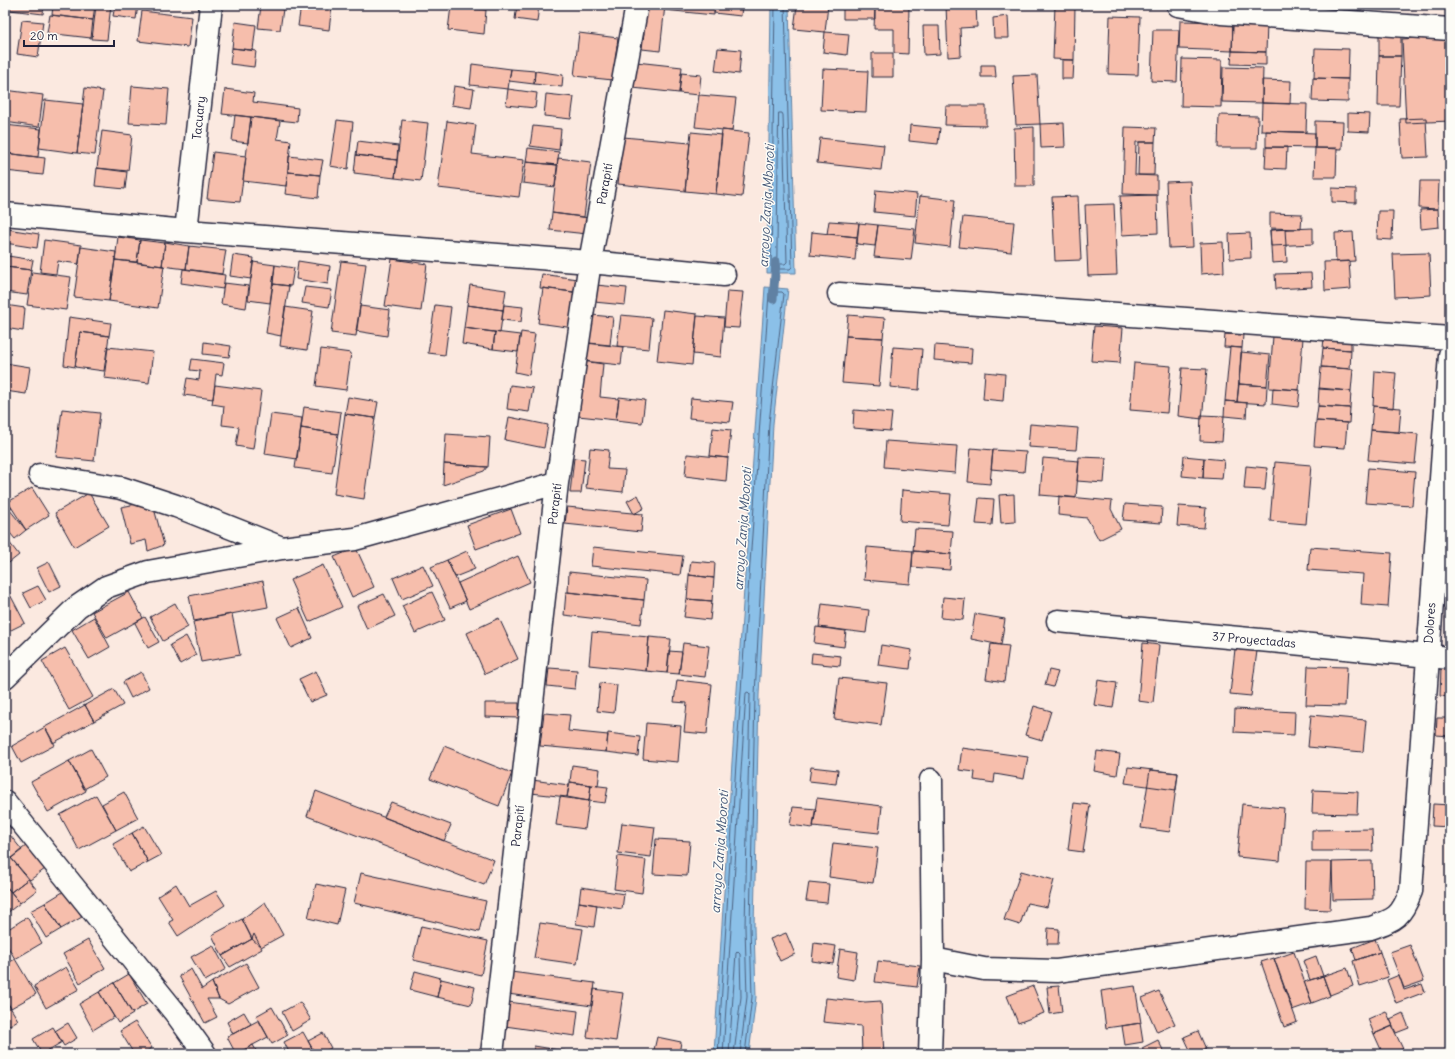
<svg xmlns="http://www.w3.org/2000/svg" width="1455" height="1059" font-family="Delius,sans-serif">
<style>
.water{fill:#8bc0e8;stroke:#6181a3}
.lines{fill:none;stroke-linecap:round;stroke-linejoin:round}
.shore{stroke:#4c6180;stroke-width:1}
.stream{stroke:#6181a3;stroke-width:9}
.building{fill:#f6beac;stroke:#22223b}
.minor-casing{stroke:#22223b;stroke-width:25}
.minor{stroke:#fdfcf7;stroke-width:22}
.labels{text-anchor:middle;stroke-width:3;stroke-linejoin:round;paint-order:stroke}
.street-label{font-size:12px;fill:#22223b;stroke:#fdfcf7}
.water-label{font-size:13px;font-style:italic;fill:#475978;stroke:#fdfcf7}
</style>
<rect width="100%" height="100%" fill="#fbe9e0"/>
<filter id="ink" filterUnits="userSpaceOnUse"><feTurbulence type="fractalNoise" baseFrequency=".025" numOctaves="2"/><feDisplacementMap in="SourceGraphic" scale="8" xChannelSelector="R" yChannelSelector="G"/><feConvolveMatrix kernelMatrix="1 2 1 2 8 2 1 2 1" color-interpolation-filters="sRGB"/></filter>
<g filter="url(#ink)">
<path class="water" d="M771 5H789L796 273H767Z
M765 287 788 289 773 424 759 695 754 927 756 997 749 1054H714L732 762Z"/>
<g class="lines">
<path class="shore" d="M775 5 771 267 773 269H790L792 267 785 5
M779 113H782L783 115 787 262 785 264H778L777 262Z
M718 1054 736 763 769 293 771 292H782L784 294 769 423 755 695 750 927 752 997 745 1054
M723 1054 746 693 748 692 750 694 745 927 747 997 740 1054
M729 1054 736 953 738 951 740 953 741 997 734 1054"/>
<path class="stream" d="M773 299 776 262"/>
</g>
<path class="building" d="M11 5H44L43 14 10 10Z
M53 5H95L93 20 52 15Z
M96 5H111L107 40 92 39Z
M115 5H138L136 19 113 16Z
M301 5H332L329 30 298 26Z
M517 5H539L537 22 515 19Z
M647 5H665L660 51 642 49Z
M665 5H715L714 13V15L664 10Z
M715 5H742L741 16 714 13Z
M797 5H828L825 32 794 29Z
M843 5H875V19H843Z
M875 5H909L908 54 894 53V29H874Z
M946 5H976L977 27 960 28 961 56 948 57Z
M996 5H1010V9L997 10Z
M1055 5H1075L1074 60 1053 59Z
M261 6 283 9 280 30 258 28Z
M451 6 486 10 484 34 448 30Z
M142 11 192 17 188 47 138 41Z
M50 15 93 20 91 38 47 33Z
M1008 16 1009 38H994L993 18Z
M1110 16 1140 17 1138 75 1108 74Z
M22 20 43 22 38 57 17 54Z
M1180 21 1233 22 1232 51 1179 49Z
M235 22 256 25 253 50 232 48Z
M1233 22 1267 23 1266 52 1232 51Z
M923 26H939L940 54 924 55Z
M1153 30H1179L1177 82 1151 81Z
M825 32 849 34 847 55 823 52Z
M579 33 618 38 613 80 574 76Z
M1379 35 1401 36V56H1379Z
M1450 36V121L1406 123 1402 39Z
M232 48 256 51 254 67 230 64Z
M718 48 741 50 739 74 715 71Z
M1315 48 1349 49 1348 79 1314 78Z
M1232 51 1266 52V65L1231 64Z
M872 53H893V77H872Z
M1379 56H1401L1399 106H1378Z
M1182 59 1222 60 1221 107 1181 106Z
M1062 60H1074L1073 79H1062Z
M636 62 682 67 679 93 633 88Z
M472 64 511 69 508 89 470 85Z
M981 65H995L996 77H981Z
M1223 67 1263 68 1262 103 1222 102Z
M511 69 535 71 534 84 509 81Z
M823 69 868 71 866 112 821 110Z
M535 71 563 75 562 87 534 84Z
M681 73 701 75 699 95 679 93Z
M1037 75 1040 124 1016 125 1013 76Z
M1313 78 1348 79V102L1312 101Z
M1262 80 1291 81 1290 104 1262 103Z
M132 86 169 89 166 125 129 123Z
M454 86 474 89 471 108 451 105Z
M85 88 103 91 95 155 77 153Z
M225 89 254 93 253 102 298 108 297 122 222 114Z
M508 89 537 93 535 108 506 105Z
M5 90 43 95 39 127 5 122Z
M546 94 574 97 571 119 544 116Z
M699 95 736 98 732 131 695 127Z
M45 100 83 104 77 153 39 148Z
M1262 103 1307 104 1306 132 1261 131Z
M946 106H986V126L945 125Z
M1348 113 1370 114 1369 132 1348 131Z
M235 115 251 117 248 143 232 141Z
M1219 115 1258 116 1257 148H1218Z
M251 117 280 121 277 139 291 141 286 186 243 181Z
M1426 118 1428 157 1402 158 1400 119Z
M337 120 353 122 348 169 330 166Z
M402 120 428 123 421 181 395 178Z
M447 121 476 125 472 154 524 160 519 197 438 188Z
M1315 121 1343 122 1342 149 1315 148Z
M1064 123 1065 147 1041 148 1040 124Z
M5 125 41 129 38 157 5 153Z
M910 125 940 128 938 144 909 141Z
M533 126 561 129 559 150 530 146Z
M1034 127V186H1015L1014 128Z
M1125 127 1156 128 1155 142H1136L1135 175 1157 176V195L1123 194Z
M722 130 749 133 742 197 716 194Z
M102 131 132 135 128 171 97 168Z
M1266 131 1315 133V148L1266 147Z
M691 132 722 135 716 194 685 191Z
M623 137 690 143 685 191 618 184Z
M820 138 884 145 881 170 817 163Z
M358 141 398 146 397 160 356 155Z
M1139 142H1155L1154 175H1138Z
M1266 147H1287L1286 169 1265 168Z
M528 148 559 152 557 165 526 162Z
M1315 148H1337L1336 177H1314Z
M213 152 246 156 240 202 207 199Z
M5 153 45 158 43 175 5 171Z
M356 155 397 160 395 178 354 173Z
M289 156 323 160 320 175 288 172Z
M558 158 591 162 584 217 552 213Z
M526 162 558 165 555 187 523 183Z
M97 168 127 172 125 189 95 186Z
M288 172 320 175 318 198 285 194Z
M1190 181 1193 247 1169 248 1166 182Z
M1420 181H1439L1438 209 1419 208Z
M1332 188 1356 189V203L1332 202Z
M876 190 917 194 915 216 874 212Z
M1157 195 1158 233 1122 235 1120 196Z
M920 196 955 200 950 247 915 243Z
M1078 196 1081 260 1055 261 1052 197Z
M1114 204 1117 275 1088 276 1085 205Z
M1438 209 1439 227 1421 229 1420 210Z
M1378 211H1393L1392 240 1377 239Z
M552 213 589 218 587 234 550 230Z
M1270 213 1302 214 1301 229 1270 228Z
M963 217 1014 222 1011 252 959 247Z
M829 221 859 223 857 237 827 234Z
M859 223 878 225 875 246 857 244Z
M878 225 915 229 911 260 874 257Z
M1313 228V244L1271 246 1270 230Z
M7 229 39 234 37 248 5 243Z
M1285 229 1287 262 1272 263 1270 230Z
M812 232 857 237 855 260 810 255Z
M1353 232 1355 261 1336 262 1335 233Z
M1250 233 1251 258 1230 259 1229 234Z
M118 237 140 240 137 262 115 260Z
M44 240 81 245 79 264 58 261 56 274 40 272Z
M140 240 165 243 162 266 137 262Z
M165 242 189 246 186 269 162 266Z
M1223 242 1224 272 1201 274 1200 243Z
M189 246 226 250 222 274 186 269Z
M81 247 116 252 109 301 74 297Z
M1429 253 1431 295 1395 297 1393 254Z
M233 255 254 258 251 279 230 276Z
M8 256 33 260 31 270 6 267Z
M392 259 427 264 421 311 385 306Z
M115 260 164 266 158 308 109 301Z
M298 261 330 266 328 284 296 279Z
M341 261 366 264 356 336 331 333Z
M1349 261 1351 289 1325 291 1324 262Z
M253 262 275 265 270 303 248 300Z
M275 265 294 268 291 286 273 284Z
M6 267 31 270 27 295 5 292Z
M183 269 225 275 223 289 181 283Z
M32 272 71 277 66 310 27 305Z
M1311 273 1312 287 1276 289 1275 274Z
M542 274 577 279 575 292 540 288Z
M224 283 249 286 246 308 221 304Z
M273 284 289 286 281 336 266 333Z
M470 285 506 290 503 310 467 305Z
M596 285 627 288 625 305 594 302Z
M305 287 332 290 329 307 302 303Z
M543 288 579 293 574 328 538 323Z
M727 291 743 292 739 328 724 327Z
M5 305 25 308 23 331 5 328Z
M435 305 451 307 445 355 428 353Z
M467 305 503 310 500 333 464 328Z
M504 305 523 307 521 322 502 320Z
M360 306 390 310 387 336 356 331Z
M285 307 313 311 307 350 280 346Z
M663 310 697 314 692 365 657 361Z
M592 315 613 317 610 345 589 343Z
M621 315 652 318 649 349 617 346Z
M848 315 885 318 883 338 846 336Z
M697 316 724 318 721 357 693 354Z
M69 317 111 323 109 336 80 332 75 367 64 365Z
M1094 326 1123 328 1120 363 1091 361Z
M464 328 495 332 493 349 462 344Z
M80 332 109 336 104 371 75 367Z
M495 332 520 335 518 352 493 349Z
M521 332 535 334 529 375 515 372Z
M1225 334 1243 335 1242 348 1224 347Z
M846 336 883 338 879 386 842 383Z
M1273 336 1303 338 1299 390 1269 388Z
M1324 338 1351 340V350L1323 348Z
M204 342 231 346 229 357 203 354Z
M586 343 623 347 621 365 583 361Z
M935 345 972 348 971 363 934 360Z
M108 347 153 352 149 383 104 378Z
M893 347 922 349 919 390 890 387Z
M1230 347 1242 348 1237 402 1225 401Z
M1323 348 1351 350 1350 369 1321 367Z
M321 349 351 353 346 390 316 386Z
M1241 352 1270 355 1267 386 1239 384Z
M192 359 224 363 222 375 216 374 213 399 184 395 187 378 199 380 200 371 190 370Z
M583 361 603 364 600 397 619 399 616 420 578 416Z
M5 363 30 367 26 394 5 391Z
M1134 363 1171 366 1167 413 1130 410Z
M1321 367 1353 369 1351 391 1319 389Z
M1182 368 1207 369 1202 419 1178 416Z
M1375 371 1396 373 1393 408 1373 406Z
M985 372 1005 374 1003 401 983 399Z
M1239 384 1267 386 1266 404 1237 402Z
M215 385 261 391 253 449 236 446 239 427 222 425 224 406 212 404Z
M510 385 533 388 529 412 507 409Z
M1273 388 1300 390 1298 407 1272 404Z
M1319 388 1351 391 1350 408 1318 406Z
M348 397 378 402 375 418 345 414Z
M619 397 645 400 642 423 616 420Z
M691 398 733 402 730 422 689 418Z
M1225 401 1247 403 1246 418 1224 416Z
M1318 406 1350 408 1349 423 1316 421Z
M1373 406 1401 408 1399 432 1371 430Z
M304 407 341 412 338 434 301 428Z
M62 409 100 413 94 461 56 457Z
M854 410 892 413 890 431 853 428Z
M271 414 302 418 297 459 265 454Z
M345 414 375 418 364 499 334 494Z
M1201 415 1224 416 1222 442 1200 441Z
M509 417 548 425 544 448 505 440Z
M1316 421 1347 423 1345 448 1314 446Z
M1030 424 1078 428 1076 450 1028 447Z
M301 428 338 434 332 473 295 468Z
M713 428 731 430 728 458 710 456Z
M1371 430 1418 434 1415 464 1368 460Z
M446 434 490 437 488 467 444 464Z
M886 441 957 446 955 473 884 467Z
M590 448 609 450 607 469 625 470 623 492 586 488Z
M971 448 993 450 990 484 968 482Z
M993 450 1026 452 1024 472 991 469Z
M687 454 728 458 726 481 685 476Z
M1184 456 1204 458 1203 478 1182 476Z
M1079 457 1106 458 1104 483 1077 481Z
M574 458 585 459 581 493H570Z
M1043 458 1079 461 1076 498 1040 495Z
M1204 458 1224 460 1222 479 1203 478Z
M1275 462 1311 465 1306 524 1270 521Z
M444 464 487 467 484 471 443 485Z
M1246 466 1267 468 1265 490 1244 489Z
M1368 468 1415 472 1412 506 1365 503Z
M32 488 49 515 26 530 8 502Z
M902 490 951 494 948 525 900 521Z
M89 493 109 526 74 547 55 513Z
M1014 494 1015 522 1001 523 999 495Z
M638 495 644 508 634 514 627 501Z
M1059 496 1112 501 1111 509 1121 529 1099 540 1087 518 1058 515Z
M979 498 994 499 992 525 976 524Z
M152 501 164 545 148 551 146 540 130 544 121 507Z
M5 504 26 530 15 539 5 527Z
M1125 504 1162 507 1161 523 1123 520Z
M1179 506 1206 508 1204 528 1177 526Z
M567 507 643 514 641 532 565 524Z
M511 509 520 533 476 549 467 525Z
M915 529 953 531 951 554 913 551Z
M5 537 19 555 5 566Z
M593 547 683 556 680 575 591 566Z
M867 547 913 551 910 584 864 580Z
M1310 547 1392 553 1388 607 1361 605 1363 574 1308 570Z
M356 548 374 587 352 597 334 557Z
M467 551 475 569 455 577 447 560Z
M913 551 951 554 950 570 912 567Z
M518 556 530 582 469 609 458 583Z
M447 560 466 601 450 608 431 567Z
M691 561 715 563 714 578 689 575Z
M49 562 61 586 49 592 37 568Z
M323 565 342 607 309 622 290 580Z
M423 565 433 586 402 599 393 578Z
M569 572 646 580 644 600 568 592Z
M689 575 714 578 712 601 687 599Z
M263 581 268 607 194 621 189 596Z
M5 585 25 623 5 633Z
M38 586 46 600 31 608 23 593Z
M129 592 143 618 107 638 92 612Z
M432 592 445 620 415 633 402 606Z
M566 592 644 600 641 624 564 615Z
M384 594 395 616 367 629 357 606Z
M943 597 965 599 963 620 941 618Z
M687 599 712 601 710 620 684 617Z
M175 603 188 627 163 641 150 617Z
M822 604 869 610 866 633 819 627Z
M299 608 312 638 291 648 277 618Z
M232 614 240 655 201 662 193 622Z
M975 614 1005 619 1001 645 971 639Z
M94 617 110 647 89 659 72 630Z
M145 617 159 642 148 648 135 623Z
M499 618 518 659 485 674 467 633Z
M816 627 846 631 844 647 814 643Z
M592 632 649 637 646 671 589 665Z
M186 636 196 655 180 664 170 645Z
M649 637 671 639 667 673 646 671Z
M683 643 709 646 705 677 679 674Z
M1143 643 1159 645 1153 703 1138 701Z
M991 644 1009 646 1004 682 986 679Z
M881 645 912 650 910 669 878 665Z
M65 648 93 697 69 710 42 661Z
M1235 649 1257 651 1251 696 1230 694Z
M669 651 682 652 679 674 667 673Z
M812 653 841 656 840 666 811 663Z
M1308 666 1347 667 1345 706 1306 705Z
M549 668 577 670 575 689 547 686Z
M1441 668 1450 669V697L1440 696Z
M1049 670 1058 672 1053 687 1045 685Z
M316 671 327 695 310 702 299 679Z
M141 672 149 688 131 698 123 682Z
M839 678 887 683 881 725 834 719Z
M677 680 712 684 707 734 684 732 687 703 674 702Z
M1098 680 1117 683 1113 708 1094 705Z
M600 683 617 685 614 713 597 711Z
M114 689 123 705 94 721 85 705Z
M485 703H519V718L485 717Z
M85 705 94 721 53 743 45 727Z
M1034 706 1051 711 1042 740 1025 735Z
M1235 709 1295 712 1294 735 1234 732Z
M544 713 570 715 568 731 608 735 606 752 540 746Z
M1311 715 1366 720 1363 752 1308 747Z
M1437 718H1450V736L1436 735Z
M646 723 681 726 678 762 643 759Z
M45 727 55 745 21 763 12 746Z
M608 733 640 737 638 756 606 752Z
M444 746 512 773 499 806 430 779Z
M962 748 1028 757 1024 779 995 774 994 783 974 780 975 772 959 770Z
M91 749 106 777 84 789 69 761Z
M1097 751 1120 754 1117 775 1094 771Z
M69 761 86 791 48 812 31 782Z
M572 765 600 769 598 786 570 782Z
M811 767 838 770 836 784 809 781Z
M1128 767 1178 773 1176 790 1125 783Z
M1150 770 1178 773 1170 832 1141 828Z
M532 780 569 785 567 797 531 793Z
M570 782 591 785 589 801 567 797Z
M591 785 608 787 605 803 589 801Z
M1313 790 1358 792 1357 814 1312 813Z
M316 791 494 860 484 885 307 816Z
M124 792 138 818 116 830 102 804Z
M96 795 116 830 79 850 60 815Z
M560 797 589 801 585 829 556 825Z
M817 798 882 806 879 833 813 826Z
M391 802 451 825 444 841 384 817Z
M1074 803 1090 805 1083 852 1068 850Z
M1242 804 1284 808 1280 861 1237 857Z
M1433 804 1450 805V827L1432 826Z
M793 807 816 809 813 828 790 825Z
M622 823 655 827 651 857 618 853Z
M144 826 161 855 148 862 132 833Z
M5 829 22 850 5 863Z
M1372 829 1373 851H1312V830Z
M132 833 148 862 129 872 113 844Z
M656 839 690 841 687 876 653 874Z
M833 843 878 848 873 883 829 877Z
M27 845 45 869 30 880 11 858Z
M618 856 646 860 642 893 614 889Z
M11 858 28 879 11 892 5 885V863Z
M1372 861 1373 899 1333 900 1332 862Z
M1306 862H1332L1330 910 1305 909Z
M1021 871 1054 880 1047 907 1027 903 1020 925 1004 920Z
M361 873 486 901 479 932 354 903Z
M28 879 37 890 20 903 11 892Z
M809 882 829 884 827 903 806 901Z
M176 884 189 906 216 891 225 905 178 936 169 922 173 920 158 896Z
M316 884 345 890 337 925 308 918Z
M5 885 20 903 7 913 5 911Z
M581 887 624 894 622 909 579 902Z
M66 890 82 917 61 929 45 903Z
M265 902 283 935 261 947 252 939 242 919Z
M579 902 597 905 594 927 576 924Z
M45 903 61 929 46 938 30 911Z
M27 917 42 943 15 959 5 942V931Z
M242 919 252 939 222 956 212 935Z
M540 923 583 929 577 964 534 958Z
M421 926 488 941 481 975 413 960Z
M1048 928 1059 929 1058 944H1047Z
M786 933 795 954 780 961 770 939Z
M254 934 262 949 230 967 222 956 252 939Z
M1375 939 1380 952 1356 960 1352 948Z
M88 940 105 968 80 983 63 954Z
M814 943 836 946 833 964 812 961Z
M213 945 226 969 205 981 191 957Z
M1410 945 1424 981 1404 988 1390 952Z
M840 949 858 952 854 980 836 977Z
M1294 952 1312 1003 1292 1010 1274 959Z
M1380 952 1388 977 1360 986 1353 961Z
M1316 956 1323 976 1310 980 1303 961Z
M1274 958 1297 1022 1284 1027 1261 962Z
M15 959 36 994 11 1008 5 999V965Z
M878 961 920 966 917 987 875 982Z
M246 963 259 987 228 1004 219 999 212 982Z
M66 967 79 989 46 1008 34 986Z
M1347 968 1353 986 1330 995 1323 976Z
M191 969 202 989 212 982 219 999H207L217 1017 205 1023 179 976Z
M415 971 441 978 437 997 410 990Z
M511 972 595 983 592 1006 508 994Z
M129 974 147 1004 132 1013 114 983Z
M1399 975 1404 990 1422 984 1425 992 1396 1003 1387 980Z
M1323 976 1330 996 1312 1003 1304 982Z
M441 979 475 987 471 1005 437 997Z
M114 983 133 1014 118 1023 99 992Z
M1033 986 1044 1013 1018 1023 1007 996Z
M1059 986 1062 1012 1050 1014 1047 987Z
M1135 986 1141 1023 1106 1028 1101 991Z
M594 989 623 993 616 1041 587 1037Z
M1159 991 1175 1024 1157 1032 1142 998Z
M99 992 114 1017 93 1030 79 1004Z
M826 998 865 1002 881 1001 884 1054H862L861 1026 823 1022Z
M5 999 18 1020 5 1028Z
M300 1002 311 1020 292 1031 282 1012Z
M508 1002 578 1011 575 1036 505 1026Z
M272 1007 288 1035 272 1044 256 1016Z
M1386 1011 1393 1026 1374 1034 1368 1019Z
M244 1012 251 1024 233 1034 227 1022Z
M1403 1013 1409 1028 1396 1033 1390 1019Z
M259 1020 268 1037 236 1054 227 1037Z
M135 1022 152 1048 142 1054H134L120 1031Z
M68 1023 77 1038 64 1046 55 1031Z
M1140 1023 1143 1042 1125 1045 1122 1026Z
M1392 1026 1403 1049 1390 1054H1383L1374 1034Z
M53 1027 62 1042 42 1054 33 1039Z
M1198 1031 1206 1049 1196 1054H1192L1184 1037Z
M303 1032 312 1048 302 1054H290L284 1042Z
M323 1033 331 1048 320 1054H315L308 1041Z
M657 1037 681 1042 679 1054H653Z
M1158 1040 1165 1054H1145L1142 1048Z
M253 1045 258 1054H237Z
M534 1046 565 1051 564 1054H533Z
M813 1050 814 1054H780V1052Z"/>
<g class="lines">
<g class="minor-casing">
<path id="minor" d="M1178 5 1221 13 1450 29
M5 214 186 231 590 262 724 275
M186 231 211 5
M839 294 1450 338
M40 475 121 488 176 506 282 548
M1058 621 1450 658
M5 677 77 607 106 587 148 572 282 548 355 539 557 483
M5 802 177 1015 205 1054
M933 959 984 969 1057 971 1371 928C1396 919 1401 917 1411 891L1450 355
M492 1054 557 483 590 262 637 5
M930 1054 933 959 931 780"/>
</g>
<use href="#minor" class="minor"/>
</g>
</g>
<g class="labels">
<g class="street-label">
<text transform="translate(199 118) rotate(-84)" y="4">Tacuary</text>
<text transform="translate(605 184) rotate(-80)" y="4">Parapití</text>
<text transform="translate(555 504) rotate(-83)" y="4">Parapití</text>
<text transform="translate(1430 623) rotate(-86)" y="4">Dolores</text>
<text transform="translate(1254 640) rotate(5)" y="4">37 Proyectadas</text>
<text transform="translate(518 826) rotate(-84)" y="4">Parapití</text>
</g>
<g class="water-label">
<text transform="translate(766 206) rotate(-87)" y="5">arroyo Zanja Mboroti</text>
<text transform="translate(742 529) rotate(-86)" y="5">arroyo Zanja Mboroti</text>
<text transform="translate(719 852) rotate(-86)" y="5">arroyo Zanja Mboroti</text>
</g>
</g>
<rect width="1455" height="1059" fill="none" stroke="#fdfcf7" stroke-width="20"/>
<rect x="10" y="10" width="1435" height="1039" fill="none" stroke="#22223b" stroke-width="1.5" filter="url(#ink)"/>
<path d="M24 40v6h90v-6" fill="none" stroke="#22223b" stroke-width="2"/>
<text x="30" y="40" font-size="12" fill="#22223b" stroke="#fdfcf7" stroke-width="3" paint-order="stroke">20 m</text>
</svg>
